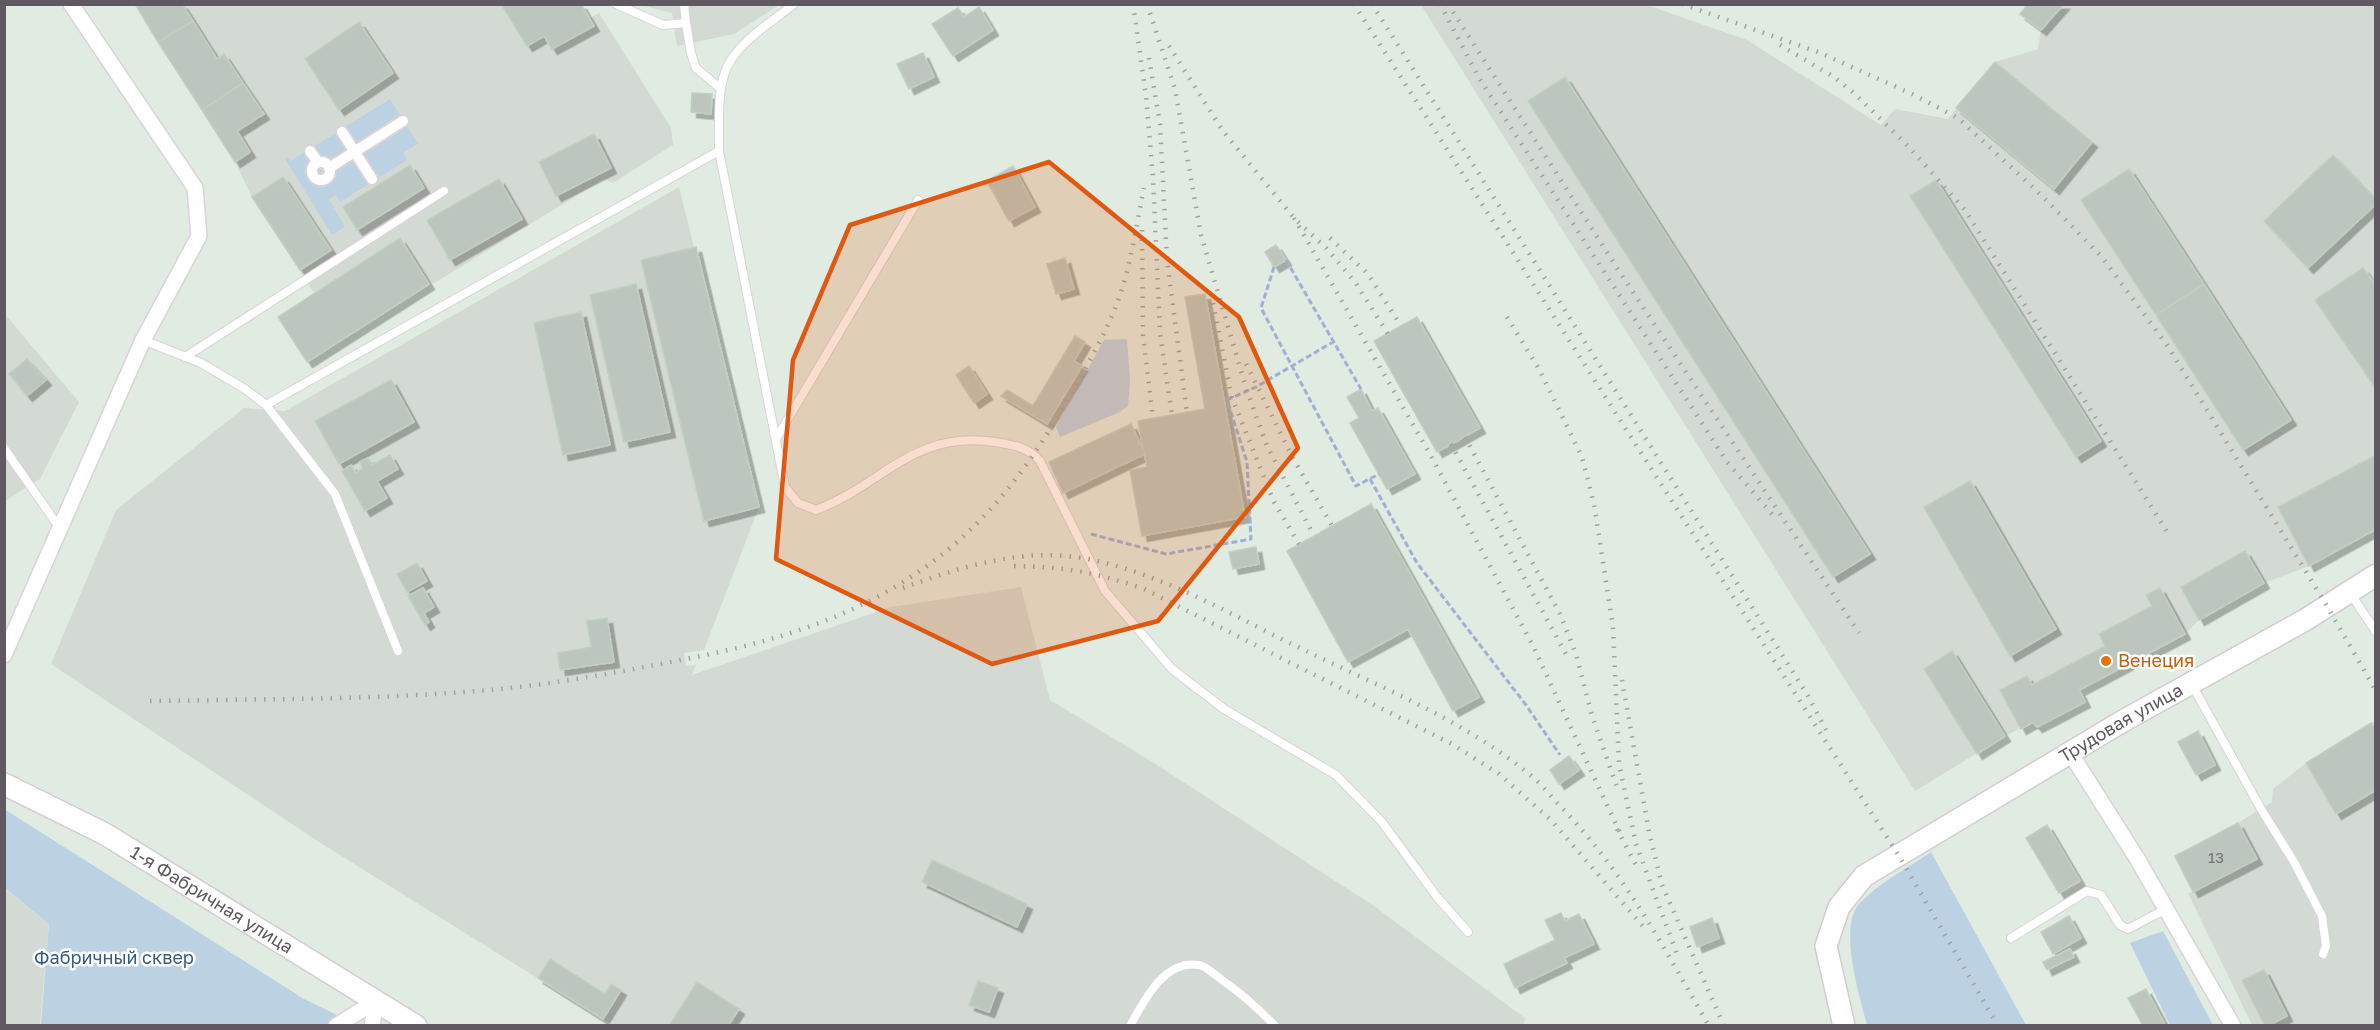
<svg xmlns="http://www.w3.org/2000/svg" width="2380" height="1030" font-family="'Golos Text',sans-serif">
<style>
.industrial{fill:#d3dad4}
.green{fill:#bcd2e3}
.building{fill:#bcc6be;stroke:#bfd0c1;stroke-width:1.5;filter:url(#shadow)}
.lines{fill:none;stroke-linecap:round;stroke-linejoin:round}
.service-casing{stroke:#dad3d9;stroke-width:10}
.pedestrian-casing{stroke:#dad3d9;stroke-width:14}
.minor-casing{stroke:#dad3d9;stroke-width:18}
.secondary-casing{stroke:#d4cbd3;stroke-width:24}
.path{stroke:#a0b0d4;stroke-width:3;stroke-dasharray:6 3;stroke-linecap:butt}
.service{stroke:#fff;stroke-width:8}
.pedestrian{stroke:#fff;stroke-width:10}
.minor{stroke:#fff;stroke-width:15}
.secondary{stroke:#fff;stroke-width:21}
.rail{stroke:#a3a0a3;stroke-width:4.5;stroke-dasharray:1.5 8;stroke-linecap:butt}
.marked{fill:#e15910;fill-opacity:0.2;stroke:#e15910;stroke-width:4.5;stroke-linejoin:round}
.food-dot{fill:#e8710a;stroke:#fff;stroke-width:2}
.labels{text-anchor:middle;stroke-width:5;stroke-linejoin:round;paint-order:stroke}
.number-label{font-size:15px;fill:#787478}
.food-label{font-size:18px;fill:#c56008;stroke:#fff;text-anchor:start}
.street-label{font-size:18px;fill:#615961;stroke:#fff}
.park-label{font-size:18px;fill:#365d82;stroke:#fff}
</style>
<defs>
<filter id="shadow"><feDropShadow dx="5.5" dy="5.5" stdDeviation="0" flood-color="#0004"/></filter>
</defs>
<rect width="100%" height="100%" fill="#e0ebe2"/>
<path class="industrial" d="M135 5H581L589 19 599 13 671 128 673 145 613 183 604 179 436 282 429 284 307 362 278 317 314 293 252 197 235 162Z
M641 5H779L734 34 677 46 672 13Z
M1421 5H1647L1747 40 1881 125 1895 109 1948 119 1995 62 2038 49 2041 30 2053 5H2375V529L2309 566 2264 583 2199 620 2185 634 2080 690 2085 702 2037 727 2033 722 2005 736 1915 791Z
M679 187 759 507 704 650 684 653 686 666 696 665 692 675 891 607 1021 587 1050 700 1154 763 1374 906 1526 1019 1522 1026 613 1025 319 842 51 664 116 510 244 408 285 411Z
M4 313 79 402 40 479 5 501Z
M2375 721V1025H2252L2188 893 2193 892 2175 856 2238 823 2272 802 2273 789 2306 763Z
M4 888 49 924 40 1025H5Z"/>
<path class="green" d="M390 99 418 144 403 153 407 160 340 202 336 195 329 199 345 227 332 235 285 159 288 157 291 161Z
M1127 339 1130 381 1128 406 1120 412 1060 437 1056 427 1104 340Z
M4 809 304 999 358 1025H41L49 924 5 888Z
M1931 852 2026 1025H1867C1860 998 1838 927 1859 904 1878 883 1908 868 1931 852Z
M2163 931 2213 1025H2170L2130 943Z"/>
<path class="building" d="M135 4H182L193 21 158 42Z
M501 4H581L594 26 552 49 544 36 527 46Z
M2028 4H2064L2041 30 2020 14Z
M979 7 993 30 953 56 932 24 958 8 964 17Z
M193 21 217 59 224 54 243 83 202 110 158 42Z
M359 22 393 73 339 110 305 59Z
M923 53 934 77 909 89 897 64Z
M1995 62 2092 142 2054 189 1956 108Z
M1565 77 1870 554 1833 577 1528 101Z
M243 83 264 114 237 131 250 152 235 162 202 110Z
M692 93 712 94 711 114 691 112Z
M594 134 611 168 556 196 539 162Z
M2333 155 2376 200V204L2308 268 2264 221Z
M410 165 424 188 357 230 343 207Z
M1013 166 1035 207 1009 221 987 181Z
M2129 169 2204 284 2156 315 2081 200Z
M283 177 331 250 300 270 252 197Z
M499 179 522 219 450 260 427 220Z
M1936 180 2101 441 2076 457 1910 196Z
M400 238 429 284 307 362 278 317Z
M1276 245 1286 260 1274 267 1265 252Z
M696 247 759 507 704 521 641 260Z
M1065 258 1074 289 1056 294 1047 264Z
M2363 268 2376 285V389L2315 300Z
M636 284 670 432 624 442 590 295Z
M2204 284 2291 420 2243 450 2156 315Z
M1205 294 1245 517 1142 536 1130 470 1147 467 1138 421 1205 409 1185 297Z
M581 312 610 445 563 455 534 323Z
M1417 317 1480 428 1437 452 1374 341Z
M1075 336 1085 342 1074 361 1082 366 1047 424 1001 396 1007 390 1033 406Z
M27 359 46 380 27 396 9 374Z
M969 366 987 394 974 403 956 375Z
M391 380 414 422 339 464 315 421Z
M1361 389 1372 411 1378 408 1415 474 1387 489 1350 423 1359 418 1347 397Z
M1131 424 1145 454 1063 493 1049 462Z
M390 455 398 469 377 481 387 498 365 511 342 471 351 465 356 473 363 469 360 462 368 458 372 465Z
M2376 455V529L2309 566 2278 507Z
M1970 481 2056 629 2010 656 1924 507Z
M1371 504 1479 697 1453 711 1408 629 1348 662 1287 551Z
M1256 547 1259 564 1233 569 1229 552Z
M2245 551 2264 583 2199 620 2181 587Z
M417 563 427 581 407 592 397 574Z
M423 588 434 607 424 613 429 622 425 625 408 596Z
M2160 588 2185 634 2079 690 2085 702 2037 727 2033 722 2021 729 2000 690 2027 676 2032 685 2105 646 2099 634 2152 606 2146 595Z
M607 618 614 662 560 670 558 653 591 647 587 621Z
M1952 651 2005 736 1977 754 1924 669Z
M2371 723 2376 730V790L2336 814 2306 763Z
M2198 731 2215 765 2196 775 2178 742Z
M1569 756 1579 770 1559 784 1550 770Z
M2238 823 2257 859 2193 892 2175 856Z
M2047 825 2080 881 2059 893 2026 838Z
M932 860 1027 904 1017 927 922 882Z
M1561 913 1565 921 1579 914 1594 944 1564 958 1567 963 1515 988 1504 964 1555 940 1545 920Z
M2069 916 2081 938 2053 954 2041 932Z
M1712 918 1719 938 1697 947 1690 927Z
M2070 949 2074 957 2047 970 2043 962Z
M550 959 605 994 611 984 621 990 603 1019 538 978Z
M2264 970 2287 1016 2268 1026H2265L2242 980Z
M978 981 998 988 989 1012 969 1005Z
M697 982 739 1009 728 1026H669Z
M2146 989 2164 1023 2160 1026H2143L2128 998Z"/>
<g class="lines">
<g class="service-casing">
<path id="service" d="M616 4 663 25 686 23 691 53 696 68 721 89
M684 4 686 23
M719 151C720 123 715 84 731 60 746 37 773 21 794 4
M143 340 201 363 245 389 266 405 335 494 398 651
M185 357 444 191
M266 405 719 151 785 487 798 503 816 510C884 484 913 430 995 442 1013 445 1028 447 1040 461L1105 591 1172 669 1224 709 1336 775 1382 822 1437 897 1468 932
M776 439 918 200
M4 448 59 527
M2350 593 2376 632
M2192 685 2261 809 2294 862 2322 916 2326 946 2323 954
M2011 938 2087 891 2101 895 2120 925 2128 929 2166 909
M1130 1026C1144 1001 1164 959 1199 965 1206 966 1216 976 1222 980 1242 994 1258 1008 1275 1026"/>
</g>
<g class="pedestrian-casing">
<path id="pedestrian" d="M342 132 372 179
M310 151 318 162
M312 171a9 9 0 1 1 18 0a9 9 0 1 1-18 0Z
M329 168 403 121"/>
</g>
<g class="minor-casing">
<path id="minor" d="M4 655 143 340 199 236 195 188 71 4
M2071 754 2138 860 2233 1026
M336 1026 376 1001
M372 1026 376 1001"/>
</g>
<g class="secondary-casing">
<g id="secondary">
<path id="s1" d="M4 784 105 834 416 1026"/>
<path id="s2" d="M1844 1026 1826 946 1839 907 1864 876 2123 721 2305 620 2376 575"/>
</g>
</g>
<path class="path" d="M1286 260 1361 389
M1274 267 1261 308 1356 486 1379 474
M1370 479 1417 563 1526 705 1560 755
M1091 534 1166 554 1251 539 1247 462 1227 400 1256 387 1333 342"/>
<use href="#service" class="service"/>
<use href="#pedestrian" class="pedestrian"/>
<use href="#minor" class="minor"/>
<use href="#secondary" class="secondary"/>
<path class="rail" d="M1133 4 1146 96 1153 178 1160 333 1172 415
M1147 4 1175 89 1201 235 1247 391 1267 446 1314 536
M1354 4 1899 856 1998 1026
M1372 4 1808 696 1826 730
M1440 4 1479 78 1727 462 1772 514
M1448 4 1619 271 1859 633
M1682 4 1818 52 1912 94 1958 118 2039 193 2101 256 2167 345 2327 606 2376 691
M1780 45 1834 77 1855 94 1909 147 1965 210 2169 535
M1169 46 1223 131 1294 218 1326 248 1355 282 1388 334
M1149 58 1160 124 1167 260 1187 413
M1294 218 1431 456 1533 646 1621 835
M1142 230 1143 335 1153 419
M1330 238 1368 274 1401 326
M1213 303 1232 398 1274 502 1299 544
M1507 317 1539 369 1582 457 1594 504 1613 627 1619 764 1636 844 1678 957
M1246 364 1293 458 1332 526
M1465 437 1560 614 1576 654 1592 716 1618 790
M1451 444 1568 658
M1014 566C1065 567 1093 572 1142 588L1452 744 1499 774 1551 820 1647 931
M903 588C962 566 1025 547 1088 559 1164 574 1235 617 1304 650 1380 687 1464 720 1530 775 1542 784 1551 797 1561 807 1624 872 1664 948 1709 1026
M1622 680 1649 832 1662 885 1724 1026
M150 701C259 699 368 700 476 691 536 687 596 676 655 665 752 647 842 626 924 568 991 521 1036 457 1075 387 1092 356 1110 326 1121 292 1132 258 1137 222 1144 188
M1617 829 1638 869"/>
</g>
<path class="marked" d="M1049 162 1239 317 1298 448 1158 621 992 664 776 559 793 360 850 225Z"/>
<circle class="food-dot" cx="2106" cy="661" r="6"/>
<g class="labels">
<g class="number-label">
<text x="2216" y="863">13</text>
</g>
<g class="food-label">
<text x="2118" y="667">Венеция</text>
</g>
<g class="street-label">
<text dy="6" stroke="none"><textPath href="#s2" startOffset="462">Трудовая улица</textPath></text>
<text dy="6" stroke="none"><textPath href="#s1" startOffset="238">1-я Фабричная улица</textPath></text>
</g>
<g class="park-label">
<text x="114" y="964">Фабричный сквер</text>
</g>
</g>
<rect width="2380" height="1030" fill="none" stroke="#615961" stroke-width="12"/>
</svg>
